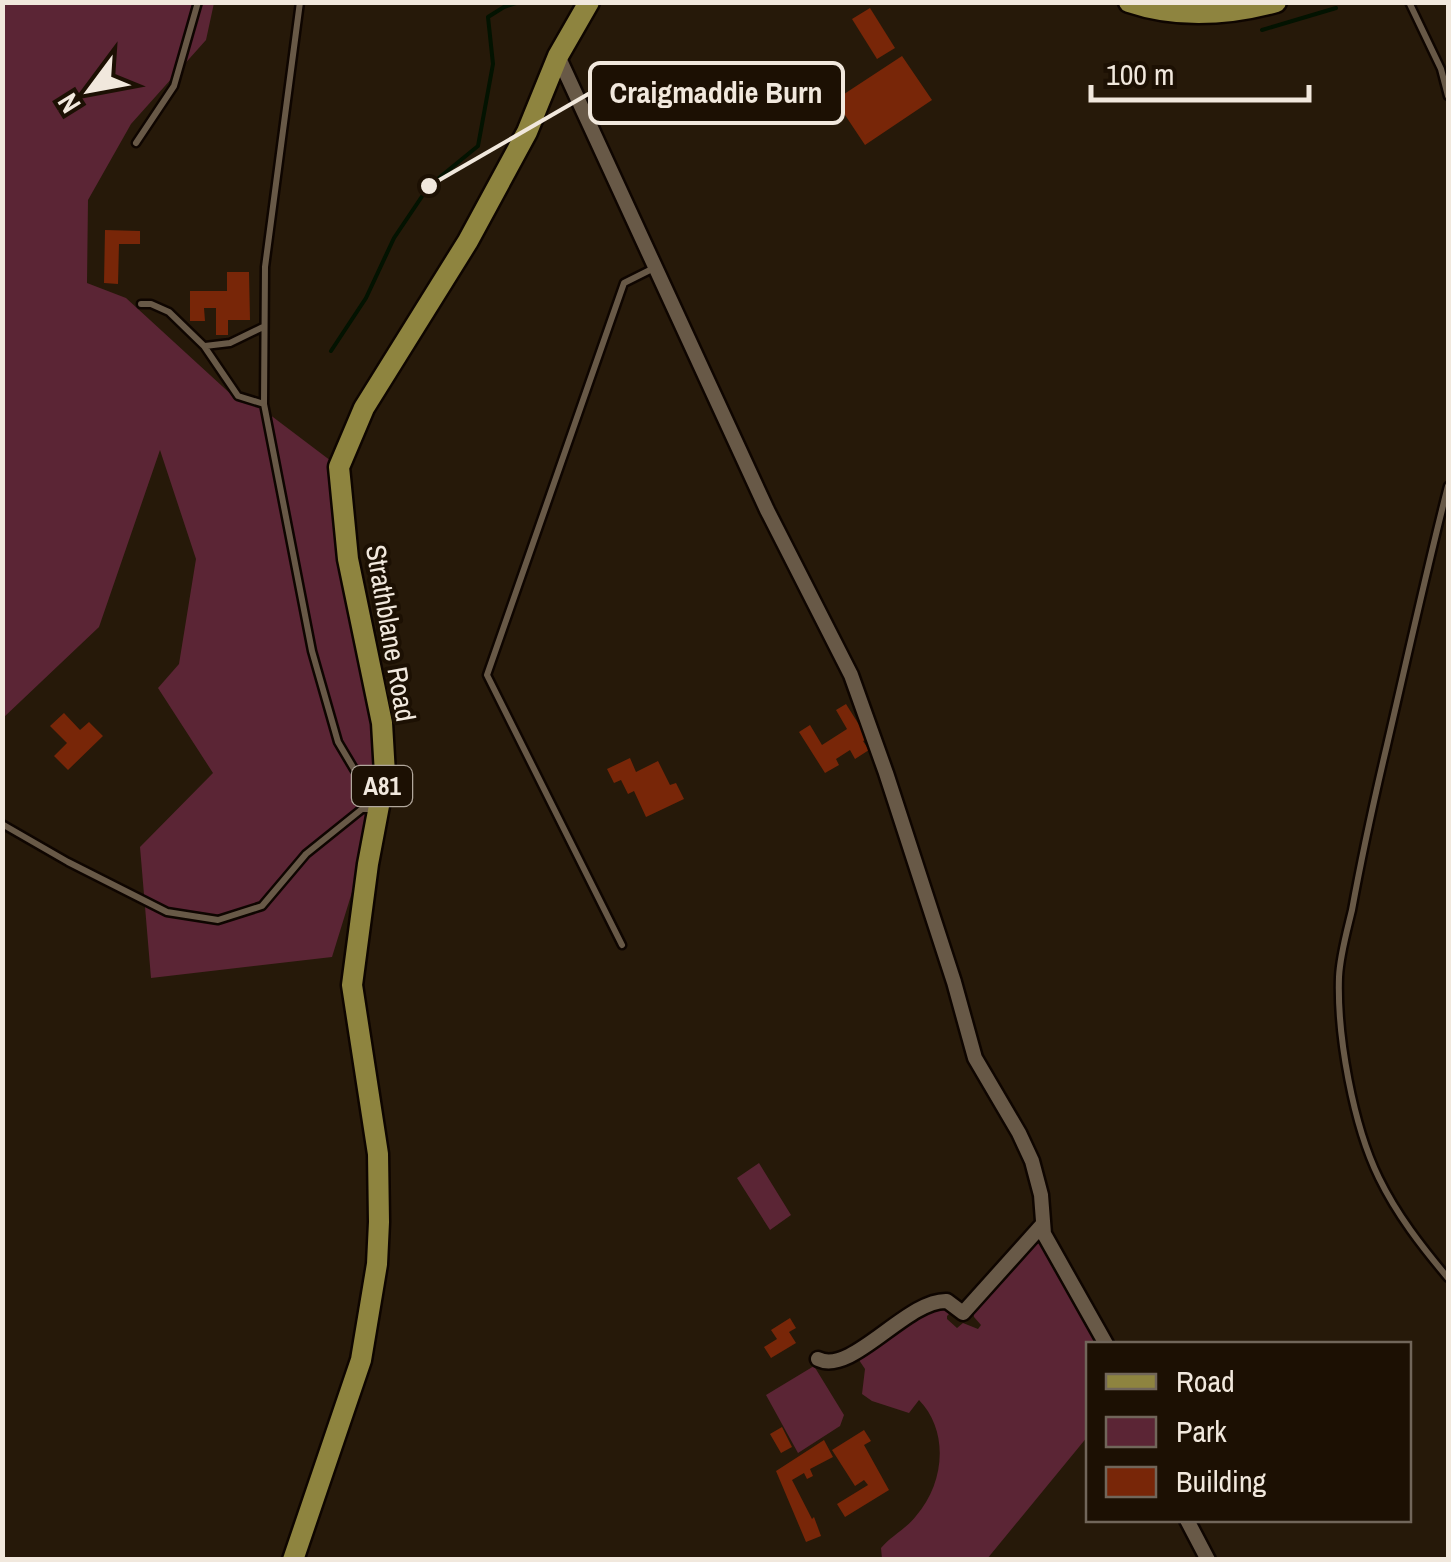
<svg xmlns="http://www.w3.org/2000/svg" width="1451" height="1562" font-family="'Archivo Narrow',sans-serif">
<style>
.green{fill:#5b2535}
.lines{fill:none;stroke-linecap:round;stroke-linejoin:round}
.stream{stroke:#031301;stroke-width:4}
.building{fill:#782608}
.lane-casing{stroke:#0e0500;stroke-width:11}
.street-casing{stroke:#0e0500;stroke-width:19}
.primary-casing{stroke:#0e0500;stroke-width:25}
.lane{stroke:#685947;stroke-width:6}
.street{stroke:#685947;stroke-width:14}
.primary{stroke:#8e843f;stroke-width:20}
.labels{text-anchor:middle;stroke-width:8;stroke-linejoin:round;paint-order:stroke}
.shield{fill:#1c1003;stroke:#b1a79c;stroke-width:2.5}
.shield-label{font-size:25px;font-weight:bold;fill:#f1e8dd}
.street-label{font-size:28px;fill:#f1e8dd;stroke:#1c1003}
.leader{fill:none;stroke:#f1e8dd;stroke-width:4}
.callout-dot{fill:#f1e8dd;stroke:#1c1003;stroke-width:4}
.callout{fill:#1c1003;stroke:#f1e8dd;stroke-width:4}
.callout-label{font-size:30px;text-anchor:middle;font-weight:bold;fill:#f1e8dd}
</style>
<rect width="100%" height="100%" fill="#261909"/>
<path class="green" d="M3 3H214L206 40 131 124 88 200 87 283 126 298 234 397 261 408 339 467 373 670 378 808 332 957 151 978 140 847 213 773 158 688 179 664 196 559 160 450 99 627 3 718Z
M759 1163 791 1215 770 1230 737 1178Z
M1039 1243 1044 1245 1100 1344H1088V1436L987 1559H882L881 1548C891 1536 906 1529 916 1516 944 1484 950 1432 919 1400L909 1413 872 1401 862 1394 865 1369 859 1360 933 1309 945 1308 952 1311 947 1316V1319L957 1328 963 1323 978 1329 981 1325 974 1317 973 1311 1032 1246Z
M814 1366 844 1415 840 1426 798 1453 766 1395Z"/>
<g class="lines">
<path class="stream" d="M1262 30 1336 8
M331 351 366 298 394 238 429 186 478 146 493 64 488 17 504 7 519 2"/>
</g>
<path class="building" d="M870 8 895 48 877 59 852 19Z
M902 56 932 100 865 145 835 100Z
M105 230 140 231V244H119L118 284 104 283Z
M227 272H249L250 320H228V335H216V308H204L205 321H190V291H227Z
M846 704 868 739 863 741 869 750 855 759 850 750 836 759 839 765 825 773 799 732 810 725 822 745 847 729 836 710Z
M64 713 80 730 89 722 103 736 68 770 54 756 67 743 50 726Z
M630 758 636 772 658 761 670 785 676 783 684 799 646 817 634 791 628 794 621 780 614 783 607 769Z
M790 1318 796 1328 789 1332 796 1343 771 1358 764 1347 777 1339 771 1330Z
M782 1427 792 1447 781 1453 770 1434Z
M864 1430 871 1441 864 1445 889 1490 845 1517 837 1504 868 1485 864 1480 855 1486 832 1450Z
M824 1440 833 1457 810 1469 813 1476 807 1479 804 1473 792 1480 812 1519 814 1517 821 1536 806 1542 776 1471Z"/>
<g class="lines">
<g class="lane-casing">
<path id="lane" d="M300 2 265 267 264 404 312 651 338 742 373 801
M1409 2 1441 69 1448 96
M136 143 174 86 198 2
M141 304H151L169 312 204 346 238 396 264 404
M205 346 230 343 263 327
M1448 486C1426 572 1407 659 1387 745 1374 800 1362 855 1352 910 1347 931 1340 955 1339 977 1337 1036 1353 1125 1379 1178 1397 1215 1422 1247 1448 1278
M2 824 68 862 167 912 218 920 262 906 306 854 362 809H374
M622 945 487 675 624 283 654 268"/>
</g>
<g class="street-casing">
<path id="street" d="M558 56 767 510 851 675 886 773 954 982 975 1058 1019 1133 1032 1161 1041 1195 1044 1234 1106 1344
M818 1359C852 1376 907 1299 947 1301L963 1313 1042 1225
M1187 1520 1208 1560"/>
</g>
<g class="primary-casing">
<path id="primary" d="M1129 2C1176 18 1228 15 1276 2
M293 1560 361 1360 377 1264 379 1222 378 1154 352 985 368 864 385 774 382 723 348 559 339 467 364 408 468 241 527 132 558 56 589 2"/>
</g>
<use href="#lane" class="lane"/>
<use href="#street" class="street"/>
<use href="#primary" class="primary"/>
</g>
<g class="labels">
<rect class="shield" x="352" y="766" width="60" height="40" rx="8"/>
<g class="shield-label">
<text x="382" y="795">A81</text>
</g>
<g class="street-label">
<text transform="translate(391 633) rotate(80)" y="10">Strathblane Road</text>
</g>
</g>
<path class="leader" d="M429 186L590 93"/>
<circle class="callout-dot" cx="429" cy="186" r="10"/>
<rect class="callout" x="590" y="63" width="253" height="60" rx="10"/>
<g class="callout-label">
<text x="716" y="103">Craigmaddie Burn</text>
</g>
<rect width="1451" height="1562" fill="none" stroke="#f1e8dd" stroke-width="10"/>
<rect x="1086" y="1342" width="325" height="180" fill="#1c1003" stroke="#71665a" stroke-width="2.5"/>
<rect x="1106" y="1374" width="50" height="15" fill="#8e843f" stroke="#71665a" stroke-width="2.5"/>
<text x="1176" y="1392" font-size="30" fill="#f1e8dd">Road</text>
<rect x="1106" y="1417" width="50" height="30" fill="#5b2535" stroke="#71665a" stroke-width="2.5"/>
<text x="1176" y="1442" font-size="30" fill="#f1e8dd">Park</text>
<rect x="1106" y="1467" width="50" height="30" fill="#782608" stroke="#71665a" stroke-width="2.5"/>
<text x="1176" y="1492" font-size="30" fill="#f1e8dd">Building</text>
<g transform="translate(90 90) rotate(238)" stroke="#1c1003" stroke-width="8" paint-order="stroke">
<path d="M0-8L18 38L0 25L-18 38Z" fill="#f1e8dd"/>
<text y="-15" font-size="28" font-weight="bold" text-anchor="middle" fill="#f1e8dd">N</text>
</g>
<path d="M1091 85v15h218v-15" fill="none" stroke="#f1e8dd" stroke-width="5"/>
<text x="1106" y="85" font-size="30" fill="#f1e8dd" stroke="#1c1003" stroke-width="8" paint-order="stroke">100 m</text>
</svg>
